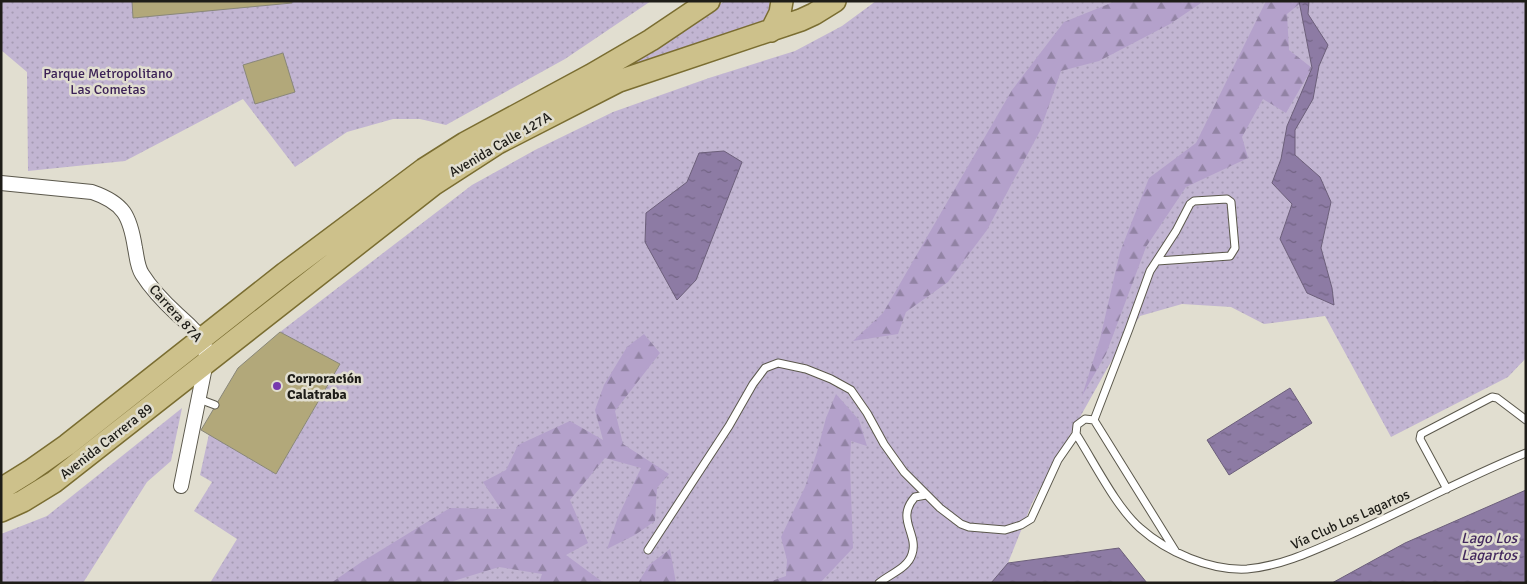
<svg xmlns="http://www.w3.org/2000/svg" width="1527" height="584" font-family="Signika,sans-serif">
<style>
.green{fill:url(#green-dots)}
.forest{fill:url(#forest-firs)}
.water{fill:url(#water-ripples);stroke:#6c5f7a}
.building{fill:#b2a87a;stroke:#898779}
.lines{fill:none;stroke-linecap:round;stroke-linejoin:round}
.service-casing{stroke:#5b584c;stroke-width:9}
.minor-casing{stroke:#5b584c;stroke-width:16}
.primary-casing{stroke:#7a6d31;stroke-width:24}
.service{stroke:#fff;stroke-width:7}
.minor{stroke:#fff;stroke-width:14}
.primary{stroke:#cdc18b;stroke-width:21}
.poi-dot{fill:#7739ae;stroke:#e1ded0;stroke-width:2}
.labels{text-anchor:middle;stroke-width:5;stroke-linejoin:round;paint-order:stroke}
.park-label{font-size:14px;fill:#3c2256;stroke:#e1ded0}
.street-label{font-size:14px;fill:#1e1d18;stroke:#e1ded0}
.poi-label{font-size:14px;font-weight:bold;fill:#1e1d18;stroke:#e1ded0;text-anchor:start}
.water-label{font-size:15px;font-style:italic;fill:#43295e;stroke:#e1ded0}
</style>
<defs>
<pattern id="green-dots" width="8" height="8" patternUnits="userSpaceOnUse" patternTransform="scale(1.25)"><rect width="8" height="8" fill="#c2b5d2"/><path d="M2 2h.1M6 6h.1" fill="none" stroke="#a69bb4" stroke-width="1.8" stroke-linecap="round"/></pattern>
<pattern id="forest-firs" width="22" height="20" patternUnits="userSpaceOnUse" patternTransform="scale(1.25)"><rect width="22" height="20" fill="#b4a1cb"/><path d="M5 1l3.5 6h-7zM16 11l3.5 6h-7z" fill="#9283a4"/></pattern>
<pattern id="water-ripples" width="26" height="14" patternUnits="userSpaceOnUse" patternTransform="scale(1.25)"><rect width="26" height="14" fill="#8d7ba4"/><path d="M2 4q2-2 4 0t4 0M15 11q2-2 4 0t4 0" fill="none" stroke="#736485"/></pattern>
</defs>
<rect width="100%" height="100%" fill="#e1ded0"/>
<path class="green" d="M1 1H651L565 59 446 125 420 119H393L347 132 295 167 243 99 125 161 28 171 27 72 1 50Z
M725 1H769C772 11 768 18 761 25L481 142 621 68Z
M876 1H1526V358L1508 377 1391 437 1325 316 1264 324 1231 307 1182 304 1140 316 1108 367 1032 503 1008 563 991 583H210L237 539 194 511 212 482 200 475 209 434 276 474 340 365 280 332 472 185 535 150 613 112 709 78 795 51 842 26Z
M182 408 171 461 147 482 83 583H1V534L47 516Z"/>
<path class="forest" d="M1116 1H1204L1170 24 1099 61 1061 71 1040 131 987 230 948 282 906 312 898 334 853 341 883 313 1012 90 1064 22Z
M1266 1H1303L1287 14 1289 50 1312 68 1286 113 1263 99 1242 137 1248 158 1186 187 1146 247 1106 354 1082 396 1100 339 1120 252 1149 178 1196 143Z
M644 334 660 353 615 411 623 444 669 474 657 488 655 521 635 535 607 549 618 517 641 468 605 458 570 500 588 543 566 555 604 583H539L542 574 499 567 447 583H331L360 563 450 508 501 509 483 482 506 470 518 445 570 421 603 440 595 410 604 385 627 347Z
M836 394 859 420 867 446 851 441 850 465 853 548 820 583H766L786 576 787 560 781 537 805 487 817 452 826 418Z
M670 549 676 583H638L649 565Z"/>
<path class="water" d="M1299 1H1309L1308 14 1328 45 1319 66 1313 99 1295 130V155L1320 177 1331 202 1321 248 1332 288 1334 305 1307 293 1280 239 1292 204 1272 183 1281 159 1287 126 1312 68Z
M724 151 742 162 696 280 677 300 645 242 646 213 687 182 699 153Z
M1290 388 1312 423 1229 475 1207 440Z
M1526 490V583H1332L1405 543Z
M1119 548 1147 583H991L1008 563Z"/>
<path class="building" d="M132 1H292V3L133 18Z
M283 53 295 92 255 104 243 65Z
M280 332 340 364 276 474 201 430 238 368Z"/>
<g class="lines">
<g class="service-casing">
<path id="service" d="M199 399 215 405
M1094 420 1129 329 1150 271 1176 231 1190 204 1194 201 1227 199 1231 202 1235 248 1230 256 1157 261
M1447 489 1420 439 1421 434 1492 397 1497 398 1526 420
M648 550 729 426 753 384 765 368 778 363 806 369 831 379 851 390 867 413 884 444 904 472 940 508 961 524 969 527 1005 530 1021 525 1031 519 1058 460 1076 434
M1176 552 1094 420 1085 419 1077 425 1076 434C1094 462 1116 507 1140 528 1167 552 1210 571 1247 569 1282 566 1315 550 1347 536 1407 509 1465 478 1526 453
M879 583C890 574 908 568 912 554 919 534 895 519 915 497L926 495"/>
</g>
<g class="minor-casing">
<path id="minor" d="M1 183 92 192C124 203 130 216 135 248 137 257 137 266 142 274 152 290 165 303 178 315 187 323 198 332 204 343 206 349 206 356 206 362L181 486"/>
</g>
<g class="primary-casing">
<path id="primary" d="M771 31 780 13 782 1
M1 489 30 471 67 445 285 273 424 169 465 143 591 75 651 40 709 1
M1 511 23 501 54 482 433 185 498 143 619 81 801 20 814 14 835 1"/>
</g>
<use href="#service" class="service"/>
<use href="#minor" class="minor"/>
<use href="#primary" class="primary"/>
</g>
<circle class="poi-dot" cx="277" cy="386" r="5"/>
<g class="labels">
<g class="park-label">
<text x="108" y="78">Parque Metropolitano<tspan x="108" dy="16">Las Cometas</tspan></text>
</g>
<g class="street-label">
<text transform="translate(500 144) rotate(-30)" y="5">Avenida Calle 127A</text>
<text transform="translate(176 313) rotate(48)" y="5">Carrera 87A</text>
<text transform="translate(106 441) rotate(-38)" y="5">Avenida Carrera 89</text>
<text transform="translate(1350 519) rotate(-24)" y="5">Vía Club Los Lagartos</text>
</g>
<g class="poi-label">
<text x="287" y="383">Corporación<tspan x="287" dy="16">Calatraba</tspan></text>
</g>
<g class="water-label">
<text x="1489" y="543">Lago Los<tspan x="1489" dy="17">Lagartos</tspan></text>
</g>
</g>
<rect width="1527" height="584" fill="none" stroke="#1e1d18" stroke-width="5"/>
</svg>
